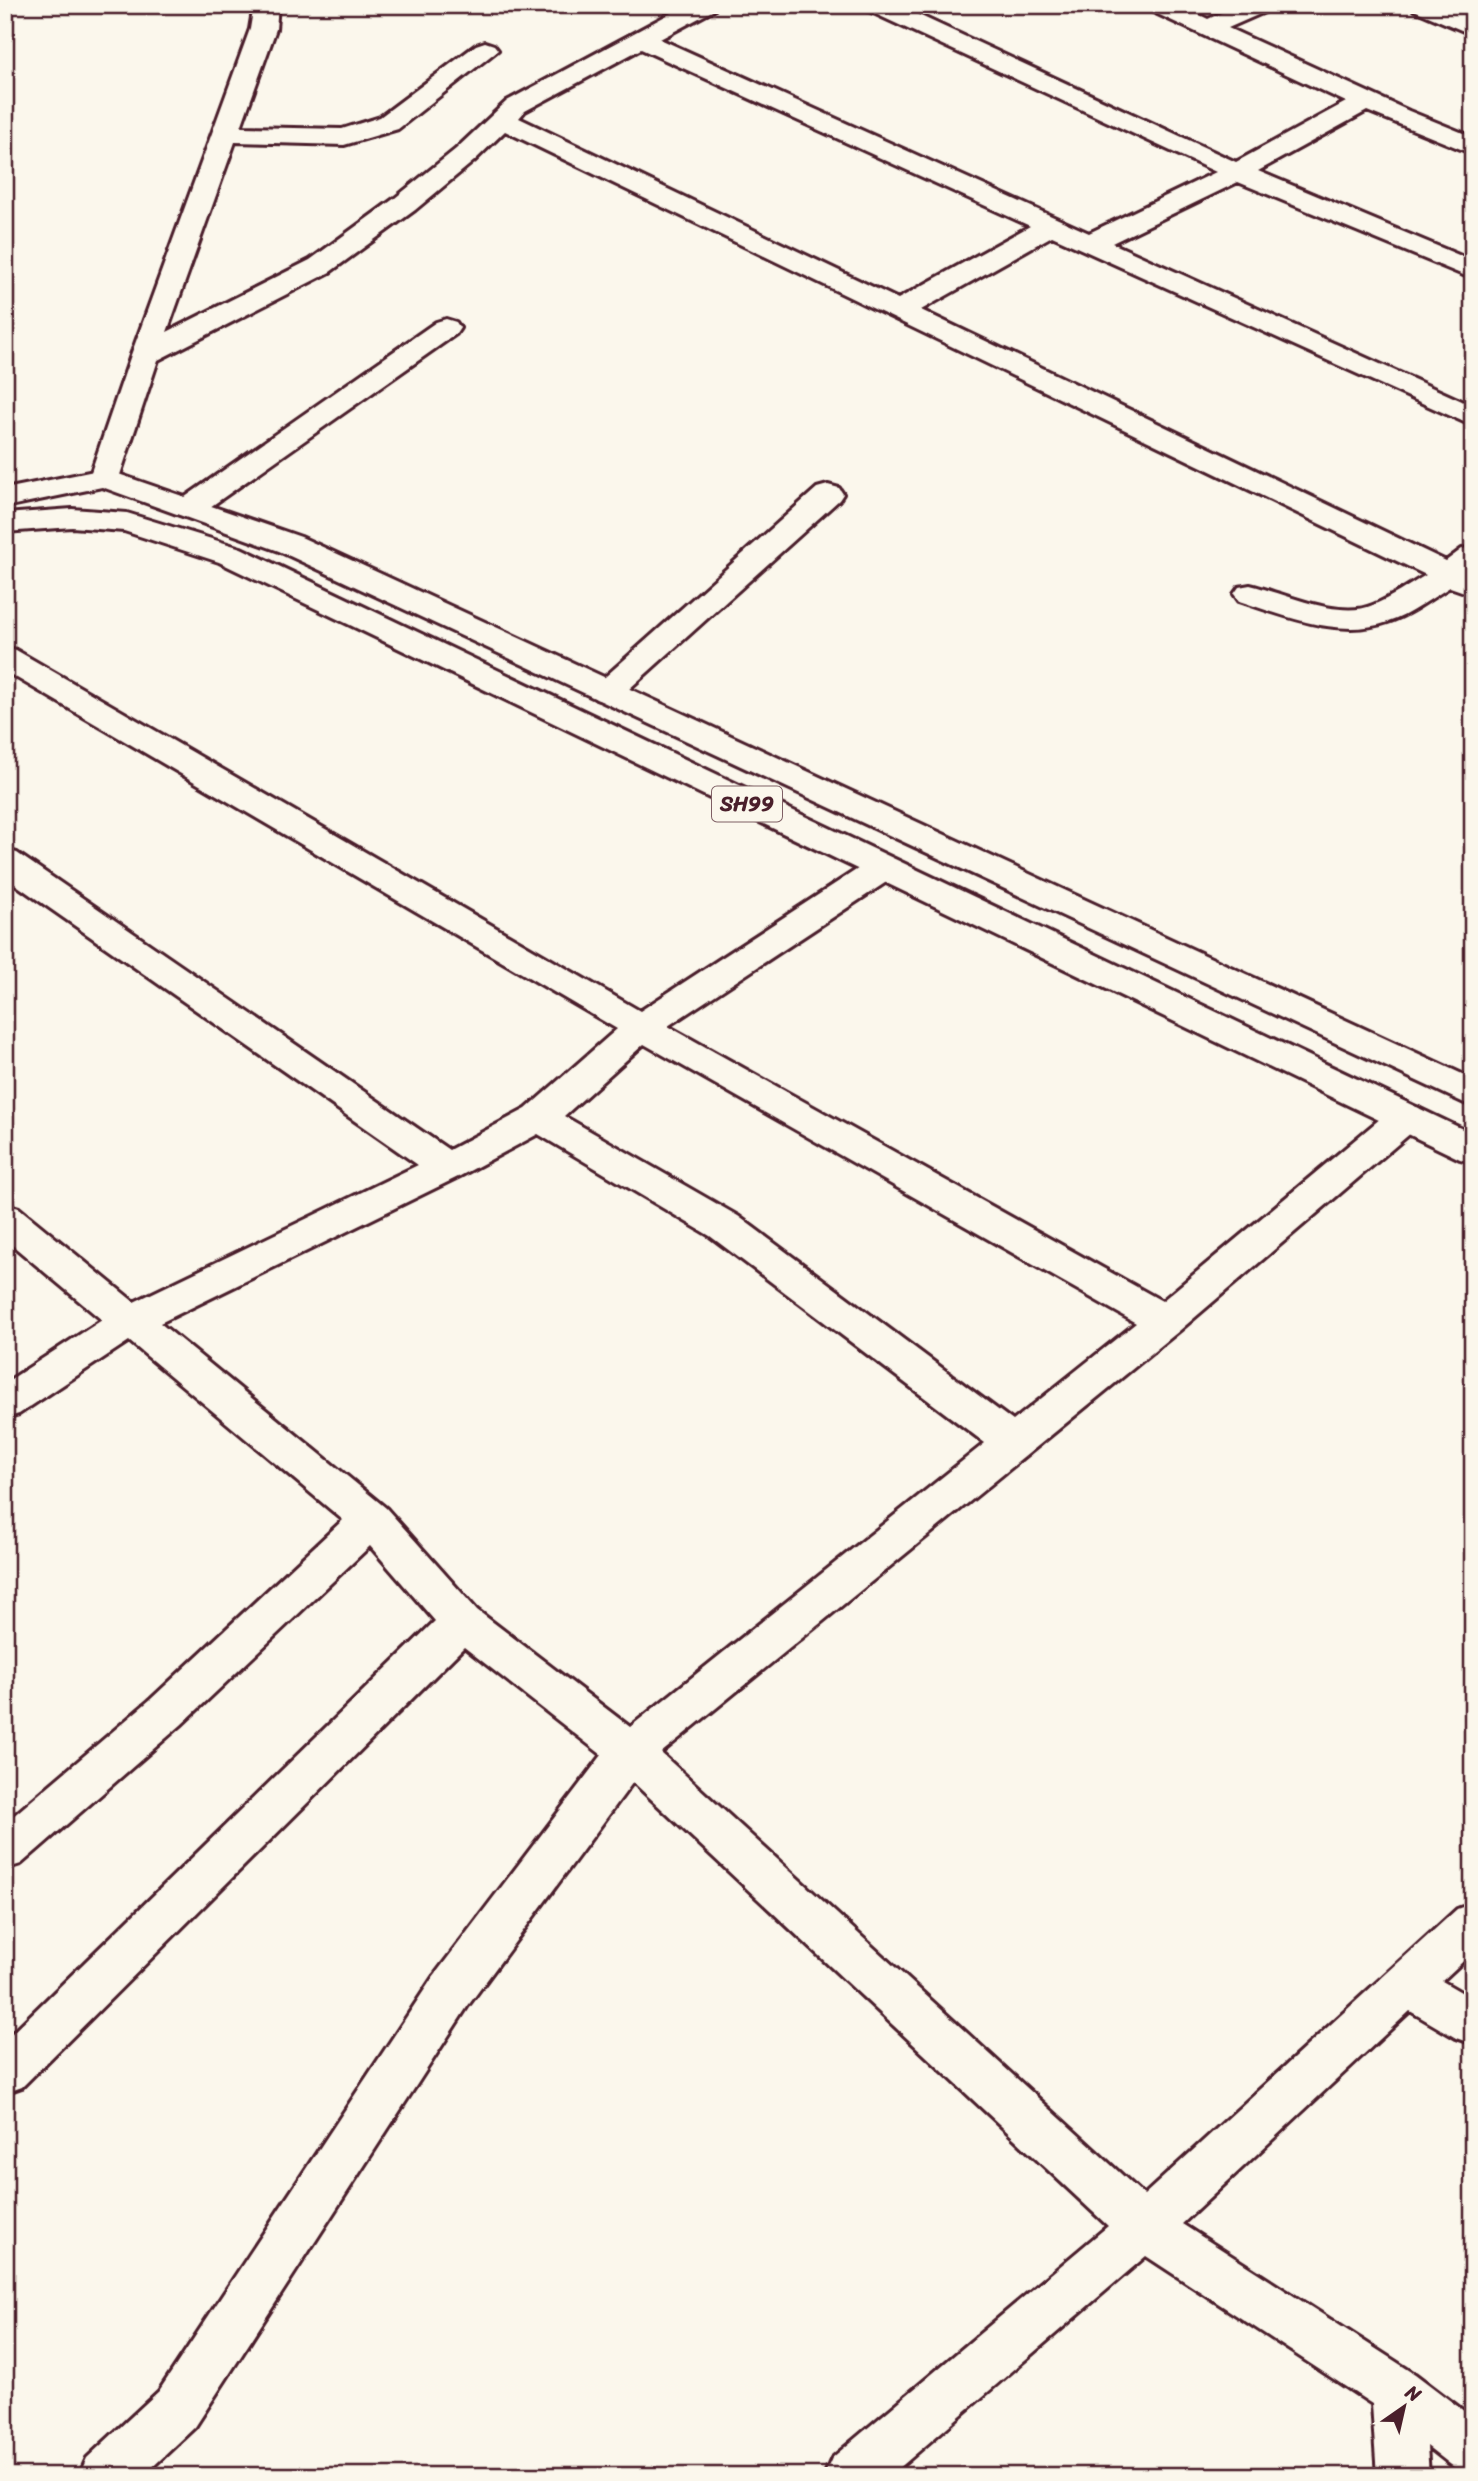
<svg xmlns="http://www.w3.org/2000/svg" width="1478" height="2481" font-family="Sriracha,sans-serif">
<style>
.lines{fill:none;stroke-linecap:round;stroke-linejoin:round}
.minor-casing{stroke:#4a1f2b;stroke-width:6}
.major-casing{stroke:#4a1f2b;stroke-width:6}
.minor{fill:#fbf7ec;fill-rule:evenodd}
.major{fill:#fbf7ec;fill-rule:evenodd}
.labels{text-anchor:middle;stroke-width:7;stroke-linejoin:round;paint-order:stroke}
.shield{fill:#fbf7ec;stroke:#7f6065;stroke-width:2}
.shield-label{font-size:21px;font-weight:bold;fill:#4a1f2b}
</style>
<rect width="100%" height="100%" fill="#fbf7ec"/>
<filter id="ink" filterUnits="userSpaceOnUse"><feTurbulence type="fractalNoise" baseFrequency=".0143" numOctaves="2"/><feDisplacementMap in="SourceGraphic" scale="14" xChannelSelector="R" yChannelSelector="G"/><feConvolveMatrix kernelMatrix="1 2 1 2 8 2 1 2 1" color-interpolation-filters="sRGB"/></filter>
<g filter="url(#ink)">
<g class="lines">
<g class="minor-casing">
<path id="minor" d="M254 5H278L276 29 241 127 342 129 380 117 476 45 485 42 494 45 498 50 398 129 344 145 235 142 167 332 310 260 395 198 456 149 507 101 686 5H717L714 10 660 39 1089 233 1216 172 867 10 864 5H897L1236 162 1346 102 1149 10 1146 5H1179L1208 19 1239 5H1272L1269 10 1228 28 1409 111 1473 137V154L1367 111 1258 171 1473 261V279L1238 182 1112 243 1473 406V426L1052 236 921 310 1446 561 1462 549 1473 547 1471 573 1473 574V595L1450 587C1431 598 1410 615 1388 622 1340 639 1285 616 1239 601L1234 594 1239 587 1250 585C1284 593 1339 620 1373 605 1391 598 1409 585 1426 575L505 131 474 161 415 210 330 272 158 360 119 478 115 484 104 487 93 484 89 478 131 355 250 29ZM641 49 1030 226 898 299 519 118 525 111Z
M1411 5H1444L1473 19V35L1414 10Z
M446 319 456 322 460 328 456 334 200 514 189 517 178 514 174 508 178 502 436 322Z
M828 485 839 488 843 494 839 500 618 699 607 702 596 699 591 692 596 685 817 488Z
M5 647 16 650 640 1011 870 861 882 858 894 861 899 869 894 877 668 1026 1162 1301 1393 1108 1406 1104 1419 1108 1425 1117 1419 1126 1179 1331 661 1753 1144 2195 1457 1909 1473 1903V1952L1442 1981 1473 1999V2044L1456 2038 1410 2011 1182 2224 1415 2374 1473 2418V2475L1455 2468 1427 2446 1429 2476H1377L1372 2404 1146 2256 890 2476H824L832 2458 1108 2226 633 1782 467 2007 195 2427 143 2476H79L87 2458 159 2391 433 1977 602 1755 464 1647 22 2087 5 2093V2040L435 1621 370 1546 181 1725 21 1864 5 1869V1823L151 1699 343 1520 129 1341 19 1414 5 1418V1383L102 1320 5 1239V1204L19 1208 134 1302 418 1165 5 877V850L17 853 449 1150 526 1109 617 1029 5 671ZM644 1044 1136 1323 1013 1421 738 1216 564 1116ZM538 1134 710 1236 985 1443 630 1727 477 1610 386 1508 160 1323 460 1176Z"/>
</g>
<g class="major-casing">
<path id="major" d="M104 469 301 537 1473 1079V1107L279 551 102 487 5 507V489Z
M72 509 127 513 241 548 1473 1134V1163L1460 1159 219 562 124 531 72 527 5 532V514Z"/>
</g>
<use href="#minor" class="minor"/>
<use href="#major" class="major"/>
</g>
</g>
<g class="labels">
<rect class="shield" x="712" y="786.5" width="70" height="35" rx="5"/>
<g class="shield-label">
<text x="747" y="811">SH99</text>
</g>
</g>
<rect width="1478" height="2481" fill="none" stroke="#fbf7ec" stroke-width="28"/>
<rect x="14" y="14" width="1450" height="2453" fill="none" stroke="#4a1f2b" stroke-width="2.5" filter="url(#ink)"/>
<g transform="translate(1404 2407) rotate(34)" stroke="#fbf7ec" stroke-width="5" paint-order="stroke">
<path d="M0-5L12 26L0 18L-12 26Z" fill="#4a1f2b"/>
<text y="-10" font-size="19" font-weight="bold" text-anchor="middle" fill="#4a1f2b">N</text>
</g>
</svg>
